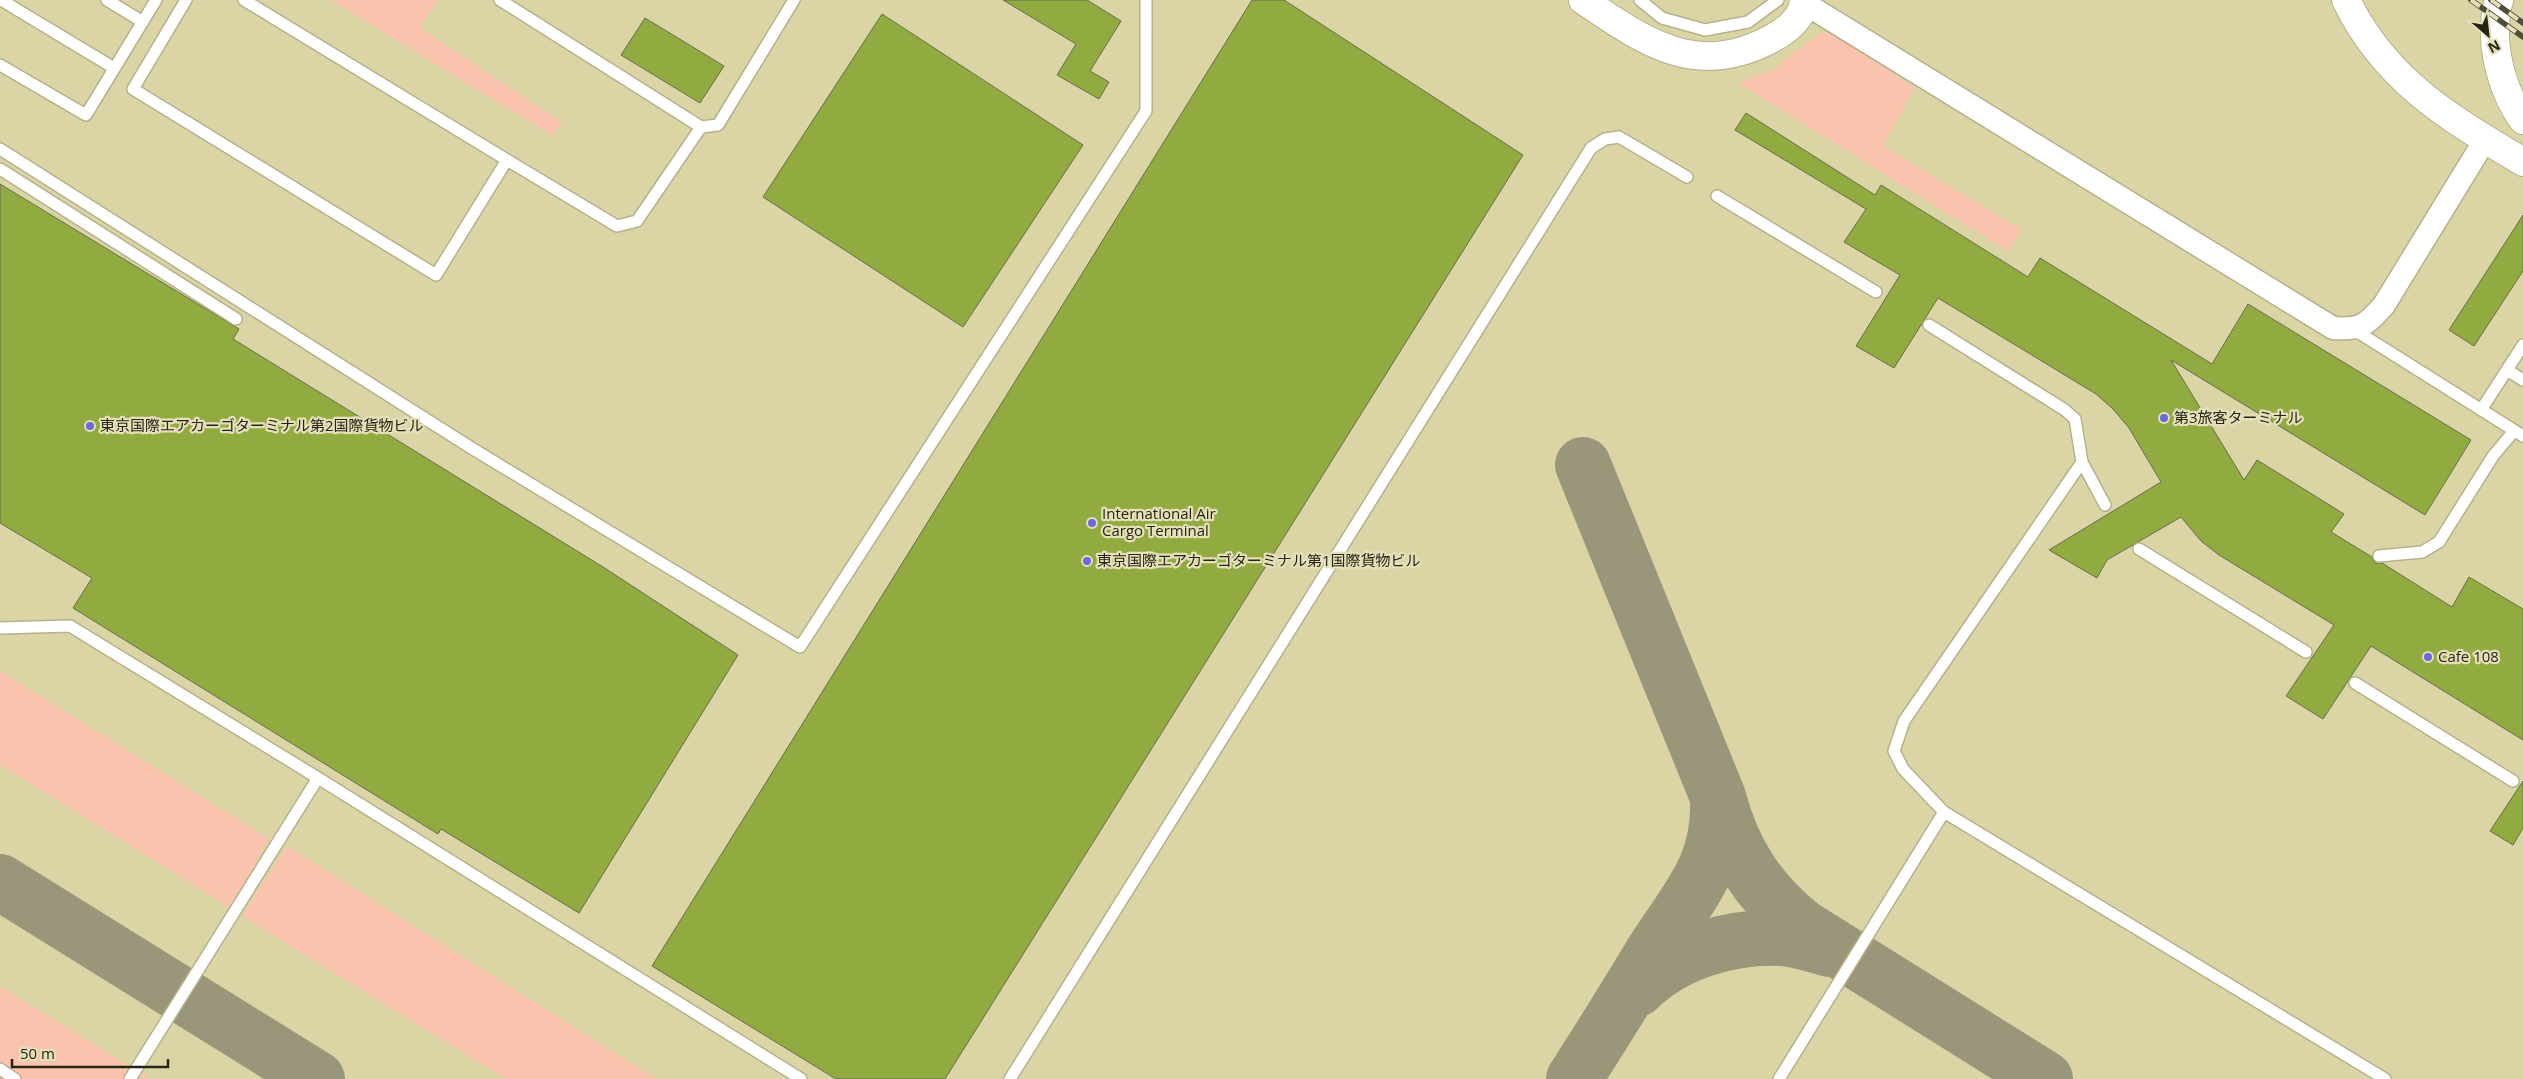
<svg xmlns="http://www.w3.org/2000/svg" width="2523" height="1079" font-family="'Open Sans','Noto Sans JP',sans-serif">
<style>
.built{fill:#dbd5a6}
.green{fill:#fac3ae}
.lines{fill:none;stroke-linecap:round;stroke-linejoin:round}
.taxiway{stroke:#9a9679;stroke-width:56}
.building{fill:#92ab41;stroke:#646e4c}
.lane-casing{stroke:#b6b18b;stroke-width:14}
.street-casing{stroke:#b6b18b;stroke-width:25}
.secondary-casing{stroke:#b6b18b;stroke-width:30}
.lane{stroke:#fff;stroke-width:11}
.street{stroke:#fff;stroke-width:22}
.secondary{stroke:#fff;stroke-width:28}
.rail-casing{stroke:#504d39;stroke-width:5.5}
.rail{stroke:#e5e0b9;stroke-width:4;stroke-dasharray:11;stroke-linecap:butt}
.poi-dot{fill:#6c67e1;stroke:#e5e0b9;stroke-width:2}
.labels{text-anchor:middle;stroke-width:4.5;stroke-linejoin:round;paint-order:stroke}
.poi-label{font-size:15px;fill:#262415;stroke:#e5e0b9;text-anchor:start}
</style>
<rect width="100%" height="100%" fill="#e5e0b9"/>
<path class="built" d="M0 0H2523V1079H0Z"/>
<path class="green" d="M331 0H437L420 28 562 122 553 136Z
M1820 33 1834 34 1914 88 1883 146 2022 230 2008 251 1738 83 1772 70Z
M0 671 269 839 231 908 0 765Z
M287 846 656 1079H506L242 916Z
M0 986 150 1079H0Z"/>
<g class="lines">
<path class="taxiway" d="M1583 465 1718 797C1732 851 1758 892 1802 927L2045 1079
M0 882 317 1079
M1637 989C1674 952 1730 936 1782 938 1798 939 1815 945 1830 949
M1574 1079C1601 1037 1627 995 1653 952 1687 898 1721 867 1718 798"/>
</g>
<path class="building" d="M1003 0H1087L1121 21 1090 71 1109 82 1099 99 1057 75 1076 44Z
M1252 0H1284L1523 155 945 1079H836L652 966Z
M882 14 1083 145 963 327 763 197Z
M645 18 724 66 700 103 621 55Z
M1746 113 1875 195 1881 185 2028 277 2040 258 2212 364 2248 304 2471 440 2425 515 2171 360 2244 480 2257 460 2344 514 2331 532 2372 557 2375 563H2382L2452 607 2469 577 2523 609V740L2371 646 2323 719 2286 696 2334 625 2219 555 2201 541 2181 517 2107 560 2097 578 2049 550 2161 482 2129 428 2113 409 2096 394 1938 298 1894 368 1856 346 1900 275 1844 242 1866 209 1735 130Z
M0 184 239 329 233 339 603 567 738 655 579 913 441 829 438 834 73 608 92 578 0 523Z
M2523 215V271L2474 346 2449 330Z
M2523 781V828L2513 845 2490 831Z"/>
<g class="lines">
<g class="lane-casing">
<path id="lane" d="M1 0 114 68
M107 0 143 22
M186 0 133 89 436 275 507 160 244 0
M500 0 701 127 718 125 794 0
M1640 0 1662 18 1705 30 1748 22 1778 0
M0 65 86 115 156 0
M0 149 473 449 800 647 1146 111V0
M507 160 617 226 637 221 701 127
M0 169 236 319
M1717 196 1876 292
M1929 325 2065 410 2075 419 2082 462 2105 505
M2353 329 2523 436
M2507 370 2523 380
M2481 410 2523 345
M2082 462 1904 721 1894 751 1903 769 1944 812 2385 1079
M2139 549 2306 652
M2379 556 2422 552 2439 542 2493 456 2514 431
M0 628 70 626 318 778 801 1079
M2355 683 2513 781
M0 1069 15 1079
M130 1079 318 778
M1010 1079 1591 148 1605 139 1619 137 1687 177
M1779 1079 1944 812"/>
</g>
<g class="street-casing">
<path id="street" d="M1804 3 2333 328C2360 330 2366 326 2384 305L2485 140"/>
</g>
<g class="secondary-casing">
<path id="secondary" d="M1583 0C1645 42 1696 79 1771 39 1786 31 1803 18 1804 0
M2346 0C2385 81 2450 118 2523 162
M2499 0C2488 38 2500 88 2523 120"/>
</g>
<use href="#lane" class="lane"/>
<use href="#street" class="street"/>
<use href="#secondary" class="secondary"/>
<g class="rail-casing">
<path id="rail" d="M2471 0 2523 37
M2491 0 2523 23"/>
</g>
<use href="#rail" class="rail"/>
</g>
<g class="poi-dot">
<circle cx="2164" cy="418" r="5"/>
<circle cx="90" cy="426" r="5"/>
<circle cx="1092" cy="523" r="5"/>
<circle cx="1087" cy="561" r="5"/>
<circle cx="2428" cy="657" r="5"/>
</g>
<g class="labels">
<g class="poi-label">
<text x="2174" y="423">第3旅客ターミナル</text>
<text x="100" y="431">東京国際エアカーゴターミナル第2国際貨物ビル</text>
<text x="1102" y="519">International Air<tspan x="1102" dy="17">Cargo Terminal</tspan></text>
<text x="1097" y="566">東京国際エアカーゴターミナル第1国際貨物ビル</text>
<text x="2438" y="662">Cafe 108</text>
</g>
</g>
<g transform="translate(2488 35) rotate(152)" stroke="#e5e0b9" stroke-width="4" paint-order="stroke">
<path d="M0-4L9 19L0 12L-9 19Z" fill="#262415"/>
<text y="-8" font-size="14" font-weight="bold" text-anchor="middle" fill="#262415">N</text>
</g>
<path d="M12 1059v8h156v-8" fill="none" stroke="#262415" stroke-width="2.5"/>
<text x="20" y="1059" font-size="15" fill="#262415" stroke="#e5e0b9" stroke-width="4" paint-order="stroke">50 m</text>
</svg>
